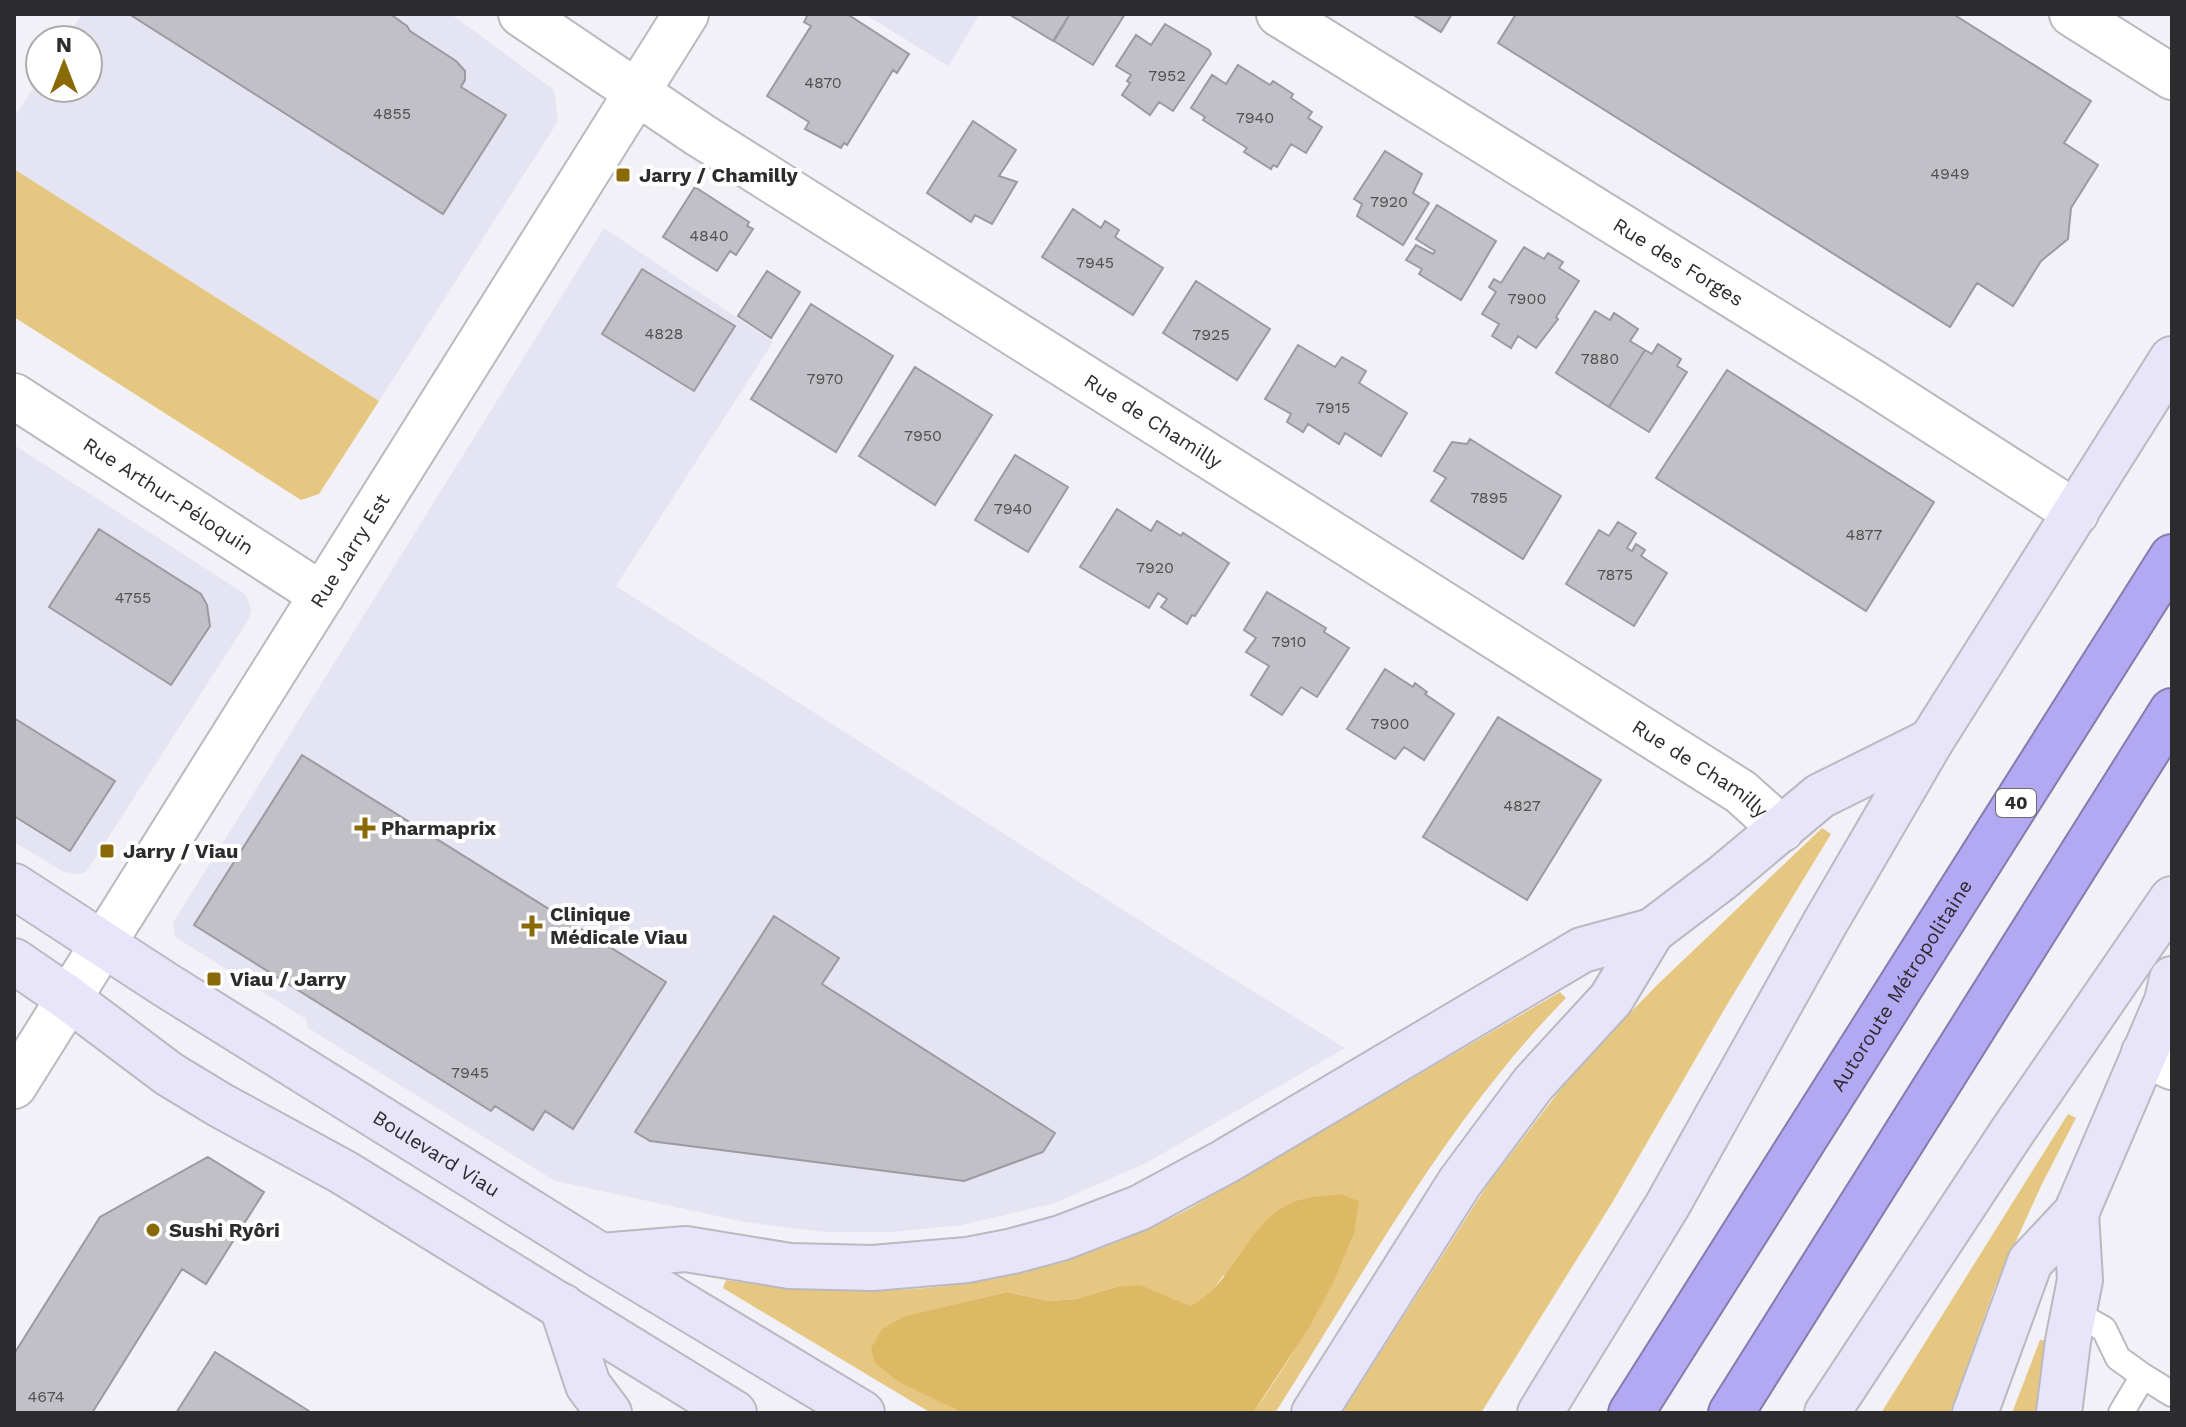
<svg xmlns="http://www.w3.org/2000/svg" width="2186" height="1427" font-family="'Work Sans',sans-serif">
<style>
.built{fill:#e5e4f2}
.green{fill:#e6c782}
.forest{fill:#deb965}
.building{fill:#c0c0c6;stroke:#9b9aa0;stroke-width:2}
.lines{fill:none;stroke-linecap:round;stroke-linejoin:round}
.service-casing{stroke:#b9b9bf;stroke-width:28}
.minor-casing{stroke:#b9b9bf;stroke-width:48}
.tertiary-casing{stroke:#b9b9bf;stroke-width:48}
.secondary-casing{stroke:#b9b9bf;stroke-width:48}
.motorway-casing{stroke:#847cad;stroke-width:48}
.service{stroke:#fff;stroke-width:24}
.minor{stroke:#fff;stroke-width:44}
.tertiary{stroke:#fff;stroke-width:44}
.secondary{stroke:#e8e5fb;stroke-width:44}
.motorway{stroke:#b3a8f2;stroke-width:44}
.poi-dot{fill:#8a6908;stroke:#fff;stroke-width:3}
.labels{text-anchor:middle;stroke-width:8;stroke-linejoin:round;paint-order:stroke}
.number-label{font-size:16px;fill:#515054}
.shield{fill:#fff;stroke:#6b6b6d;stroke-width:2}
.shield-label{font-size:18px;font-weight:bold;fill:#2c2b2e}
.poi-label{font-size:20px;font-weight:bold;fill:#2c2b2e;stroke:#fff;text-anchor:start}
.street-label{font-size:20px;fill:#2c2b2e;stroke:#fff}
</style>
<rect width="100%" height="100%" fill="#f2f1f8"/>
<path class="built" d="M82 14H451L554 90 558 121 379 401 14 169V117L40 78V88H88V40H65Z
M865 14H980L948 66Z
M604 228 773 342 616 586 1175 943 1345 1048 1148 1162 1055 1203 962 1225 891 1232H824L745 1222 555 1181 308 1028 306 1019 175 937 173 923Z
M14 445 245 594 251 609 249 619 86 872 76 874 64 872 14 842Z"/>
<path class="green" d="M14 169 379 401 319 494 301 500 14 317Z
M1822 828 1831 834 1728 1003 1612 1203 1481 1413H1342L1488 1184 1576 1069 1656 986Z
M1560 992 1566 998C1448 1118 1365 1272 1275 1413H1253C1293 1356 1327 1298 1354 1234L1223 1276 1206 1299 1190 1306 1169 1299 1116 1287 1076 1299 1049 1301 1007 1292 906 1316 939 1400 963 1413H931L723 1288 726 1280C891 1306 1041 1287 1189 1209Z
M2068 1114 2076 1118 2042 1184 1995 1287 1950 1413H1881Z
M2040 1340 2047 1341 2036 1413H2012Z"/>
<path class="forest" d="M1340 1194 1359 1201 1354 1234 1333 1283 1310 1326 1253 1413H963L899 1382 875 1363 871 1348 882 1329 905 1316 1007 1292 1049 1301 1076 1299 1116 1287 1140 1285 1190 1306C1236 1284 1245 1220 1296 1201 1309 1197 1326 1196 1340 1194Z"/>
<path class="building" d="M129 14H390L407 26 410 31 456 61 465 71V80L461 87 506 115 443 214Z
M808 14H847L909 54 897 73 893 70 847 145 844 143 841 148 805 129 809 122 767 96 811 26 804 22Z
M1013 14H1070L1053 41 1012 16Z
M1070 14H1125L1093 65 1054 41Z
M1412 14H1452L1441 32Z
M1516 14H1953L2091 101 2064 143 2098 165 2071 208 2068 239 2041 261 2013 306 1977 283 1950 327 1498 43Z
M1165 24 1209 50 1211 54 1173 111 1159 102 1150 115 1122 95 1130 83 1127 81 1131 75 1116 66 1136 35 1151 45Z
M1238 65 1270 85 1273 81 1293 94 1291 98 1312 112 1308 118 1322 127 1306 153 1291 144 1277 167 1273 165 1271 169 1244 152 1247 148 1203 120 1205 117 1191 108 1212 75 1226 84Z
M973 121 1016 150 999 176 1017 182 992 224 975 215 971 222 927 193Z
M1385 151 1422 174 1413 193 1429 203 1403 245 1357 216 1362 204 1354 199Z
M695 187 749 222 747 226 753 229 736 255 730 251 717 271 663 237Z
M1437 205 1496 241 1461 300 1419 274 1422 269 1406 260 1416 245 1433 254 1435 251 1416 239Z
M1073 209 1101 228 1105 221 1119 230 1115 237 1163 268 1133 315 1042 257Z
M1524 247 1544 259 1548 253 1563 262 1559 268 1579 281 1556 317 1558 319 1536 348 1518 336 1511 348 1492 336 1499 324 1482 314 1496 292 1489 287 1494 279 1501 283Z
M642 269 735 326 694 391 602 334Z
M767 271 800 292 771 338 738 316Z
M1196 281 1270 329 1237 380 1163 333Z
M811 304 893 356 836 452 751 399Z
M1595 311 1610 320 1614 313 1638 329 1630 341 1645 350 1609 407 1556 373Z
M1658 344 1681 359 1677 366 1687 372 1649 432 1609 407 1645 350 1652 354Z
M1298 345 1335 367 1342 357 1366 371 1359 383 1407 413 1381 456 1345 433 1339 444 1308 424 1303 432 1287 422 1291 414 1265 399Z
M915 367 992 415 935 505 859 456Z
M1727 370 1934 502 1866 611 1656 478Z
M1470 439 1561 496 1523 559 1431 501 1446 478 1434 471 1452 442 1467 444Z
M1015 455 1068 487 1028 552 975 520Z
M1117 509 1151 531 1157 521 1181 536 1183 533 1229 563 1195 616 1192 615 1187 624 1161 607 1167 599 1158 593 1149 608 1080 567Z
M1618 522 1636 533 1627 548 1632 551 1636 544 1645 550 1641 556 1667 573 1634 626 1566 584 1599 530 1609 536Z
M99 529 201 594 207 605 210 626 171 685 49 607Z
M1267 592 1326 628 1324 632 1349 648 1317 697 1301 687 1282 715 1251 695 1269 666 1246 652 1256 638 1244 630Z
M1385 669 1413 687 1415 683 1427 692 1425 694 1454 714 1424 760 1404 747 1395 759 1347 729Z
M1498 717 1601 780 1527 900 1423 837Z
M14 718 115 781 70 851 14 816Z
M302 755 666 982 573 1129 545 1111 533 1130 495 1106 491 1111 194 925Z
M774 916 839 958 822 984 1055 1133 1043 1152 964 1181 650 1141 635 1132Z
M208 1157 264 1192 206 1284 182 1269 92 1413H14V1354L100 1217Z
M215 1352 309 1411 308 1413H176Z"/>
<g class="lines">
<g class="service-casing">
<path id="service" d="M2073 1316 2088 1320 2104 1329 2118 1358 2143 1376 2121 1413
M2143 1376 2172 1394"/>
</g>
<g class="minor-casing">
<g id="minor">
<path id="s1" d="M521 14 700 135 1741 792 1782 829"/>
<path id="s2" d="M1279 14 1872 382 2076 513"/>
<path d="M2072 14 2172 77"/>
<path id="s3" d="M14 396 322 595"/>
<path d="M2144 1053 2172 1067"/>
</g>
</g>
<g class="tertiary-casing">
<g id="tertiary">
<path id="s4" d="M14 1086 686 14"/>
</g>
</g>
<g class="secondary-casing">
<g id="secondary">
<path id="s5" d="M14 886 166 985 601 1256 862 1413"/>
<path d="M14 961 68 998 169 1074 220 1105 343 1172 734 1413"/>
<path d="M601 1256 686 1249 790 1266 873 1268 967 1260 1013 1251 1061 1238 1139 1208 1226 1161 1582 950 1652 931"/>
<path d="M562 1306 588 1385 609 1413"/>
<path d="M1314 1413 1460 1182 1533 1084 1611 999 1652 931 1722 878 1820 796 1931 741"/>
<path d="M1540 1413 1667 1206 1825 923 1931 741 2172 359"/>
<path d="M1827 1413 2012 1132 2172 899"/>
<path d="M1975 1413 2030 1262 2076 1213 2167 1001 2172 979"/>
<path d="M2059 1413 2068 1341 2080 1280 2076 1213"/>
</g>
</g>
<g class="motorway-casing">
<g id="motorway">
<path id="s6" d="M1631 1413 2172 557"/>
<path d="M1731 1413 2172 711"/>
</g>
</g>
<use href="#service" class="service"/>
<use href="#minor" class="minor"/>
<use href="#tertiary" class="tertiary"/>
<use href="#secondary" class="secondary"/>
<use href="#motorway" class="motorway"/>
</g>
<g class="poi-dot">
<rect x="615" y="167" width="16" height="16" rx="4"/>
<path d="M361 816h8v8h8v8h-8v8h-8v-8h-8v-8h8z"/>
<rect x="99" y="843" width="16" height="16" rx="4"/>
<path d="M528 914h8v8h8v8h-8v8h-8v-8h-8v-8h8z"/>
<rect x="206" y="971" width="16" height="16" rx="4"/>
<circle cx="153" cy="1230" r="8"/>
</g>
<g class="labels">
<g class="number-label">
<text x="1167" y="81">7952</text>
<text x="823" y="88">4870</text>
<text x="392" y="119">4855</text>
<text x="1255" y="123">7940</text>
<text x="1950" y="179">4949</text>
<text x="1389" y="207">7920</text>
<text x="709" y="241">4840</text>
<text x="1095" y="268">7945</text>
<text x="1527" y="304">7900</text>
<text x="664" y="339">4828</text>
<text x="1211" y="340">7925</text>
<text x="1600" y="364">7880</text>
<text x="825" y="384">7970</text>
<text x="1333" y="413">7915</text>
<text x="923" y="441">7950</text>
<text x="1489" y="503">7895</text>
<text x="1013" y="514">7940</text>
<text x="1864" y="540">4877</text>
<text x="1155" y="573">7920</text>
<text x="1615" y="580">7875</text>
<text x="133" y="603">4755</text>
<text x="1289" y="647">7910</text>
<text x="1390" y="729">7900</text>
<text x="1522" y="811">4827</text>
<text x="470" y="1078">7945</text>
<text x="46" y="1402">4674</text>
</g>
<rect class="shield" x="1996" y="789" width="40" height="28" rx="6"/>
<g class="shield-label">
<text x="2016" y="809">40</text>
</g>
<g class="poi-label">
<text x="639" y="182">Jarry / Chamilly</text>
<text x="381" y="835">Pharmaprix</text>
<text x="123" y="858">Jarry / Viau</text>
<text x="550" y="921">Clinique<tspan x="550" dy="23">Médicale Viau</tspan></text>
<text x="230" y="986">Viau / Jarry</text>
<text x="169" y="1237">Sushi Ryôri</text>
</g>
<g class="street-label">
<text dy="7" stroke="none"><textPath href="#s2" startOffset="470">Rue des Forges</textPath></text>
<text dy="7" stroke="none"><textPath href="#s1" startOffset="752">Rue de Chamilly</textPath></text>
<text dy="7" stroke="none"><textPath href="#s3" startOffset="184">Rue Arthur-Péloquin</textPath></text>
<text dy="7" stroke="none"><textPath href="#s4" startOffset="632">Rue Jarry Est</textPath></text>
<text dy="7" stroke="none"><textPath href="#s1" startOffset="1400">Rue de Chamilly</textPath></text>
<text dy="7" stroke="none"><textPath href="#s6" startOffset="506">Autoroute Métropolitaine</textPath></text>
<text dy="7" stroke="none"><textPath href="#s5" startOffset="500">Boulevard Viau</textPath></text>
</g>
</g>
<rect width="2186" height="1427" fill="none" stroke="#2c2b2e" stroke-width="32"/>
<g transform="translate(64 64)"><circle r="38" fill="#ffffff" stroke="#abaaab" stroke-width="2"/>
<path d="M0-6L14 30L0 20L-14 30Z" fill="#8a6908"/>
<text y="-12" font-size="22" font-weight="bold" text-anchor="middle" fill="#2c2b2e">N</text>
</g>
</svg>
